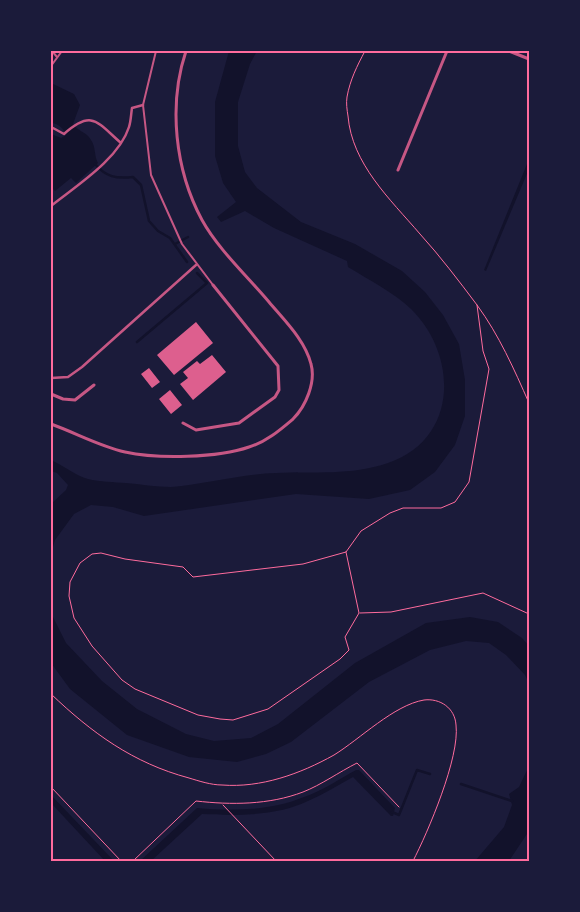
<svg xmlns="http://www.w3.org/2000/svg" width="580" height="912" font-family="Signika,sans-serif">
<style>
.water{fill:#12122b}
.lines{fill:none;stroke-linecap:round;stroke-linejoin:round}
.stream{stroke:#12122b;stroke-width:2.5}
.building{fill:#dd5f8e}
.path{stroke:#ff6b9d;stroke-width:1}
.service{stroke:#c65784;stroke-width:2}
.pedestrian{stroke:#c65784;stroke-width:2.5}
.minor{stroke:#c65784;stroke-width:3}
.neatline{fill:none;stroke:#ff6b9d;stroke-width:2}
</style>
<rect width="100%" height="100%" fill="#1b1b3a"/>
<path class="water" d="M229 51H257L250 64 238 102V146L245 172 257 188 301 222 355 244 402 271 425 292 443 315 459 344 465 380V416L455 445 435 472 410 490 369 499 296 494 144 516 113 507 91 505 74 514 55 540 51 554V504L66 490 68 485 57 473 51 471V460C63 465 76 476 88 479 100 482 114 482 126 483 140 484 156 487 171 487 206 484 241 474 276 473 315 471 350 476 388 463 459 439 458 355 411 309 393 292 369 280 348 267L347 261 274 228 245 211 221 222 217 217 236 202 223 183 215 156V102Z
M51 83 74 94 80 105 73 124C77 131 87 132 91 140 96 147 94 156 98 163L76 183 71 178 55 191 51 187V134L61 138 66 135C64 129 58 123 51 123Z
M529 159V169L486 271 484 270Z
M51 613 66 643 102 681 137 709 186 734 214 741 251 738 278 724 355 663 426 623 470 617 498 622 522 638 529 646V683L525 675 506 655 489 643 466 641 430 650 369 682 291 742 266 754 237 762 189 757 127 735 70 689 51 663Z
M529 766V831L509 861H475L504 827 512 805 509 794 519 787Z
M356 770H359L395 808 393 816H391L353 777C338 785 324 794 308 801 277 816 236 816 202 814L151 861H140L197 808C233 811 270 811 304 797 322 791 339 779 356 770Z
M51 795 114 861H105L51 803Z"/>
<g class="lines">
<path class="stream" d="M95 164C106 177 116 179 133 177L141 185 149 221 158 231 170 238 187 262
M175 244 188 237
M137 342 207 283 197 273
M461 784 512 801
M392 812 399 815 417 770 430 774"/>
</g>
<path class="building" d="M196 322 213 343 174 375 157 355Z
M212 355 226 372 193 400 180 384 188 378 183 372 197 361 200 364Z
M149 368 160 382 152 388 141 374Z
M170 390 182 405 171 414 159 399Z"/>
<g class="lines">
<path class="path" d="M365 51C357 66 350 80 347 97 346 103 347 110 348 116 352 164 390 199 420 234 440 256 459 281 477 305 499 335 514 369 529 403
M346 552 359 613 345 637 349 650 340 659 268 709 233 720 220 719 198 715 135 689 122 680 92 646 74 618 69 596 70 582 80 563 92 554 101 553 125 559 183 567 193 577 303 564 346 552 361 531 390 513 403 508H441L455 502 469 482 489 369 483 351 477 305
M360 613 391 612 483 593 529 614
M51 694C92 733 133 763 189 778 199 781 211 785 222 785 261 788 300 774 334 755 360 739 394 705 424 700 440 698 455 708 456 725 460 757 428 832 413 861
M51 787 121 861
M223 805 276 861
M133 861 196 801C231 805 269 805 303 792 321 785 339 772 357 763L399 807"/>
<path class="service" d="M52 51 57 57
M156 51 143 105 151 175 182 244 213 285
M51 66 62 51"/>
<path class="pedestrian" d="M51 129 53 128 64 134C92 109 97 122 121 143
M51 206C76 186 119 159 129 127 131 121 131 114 132 108L143 105
M51 378 68 377 82 367 196 265"/>
<path class="minor" d="M509 51 529 59
M398 170 447 51
M51 394 63 399 75 400 94 385
M183 423 196 430 239 423 275 397 279 390 278 366 213 285
M51 424C76 433 99 446 125 452 157 459 218 458 249 447 266 442 280 430 293 419 306 406 316 382 311 364 305 340 284 320 269 302 247 276 218 249 202 220 175 170 168 105 186 51"/>
</g>
<rect width="580" height="912" fill="none" stroke="#1b1b3a" stroke-width="105"/>
<rect x="52" y="52" width="476" height="808" class="neatline"/>
</svg>
